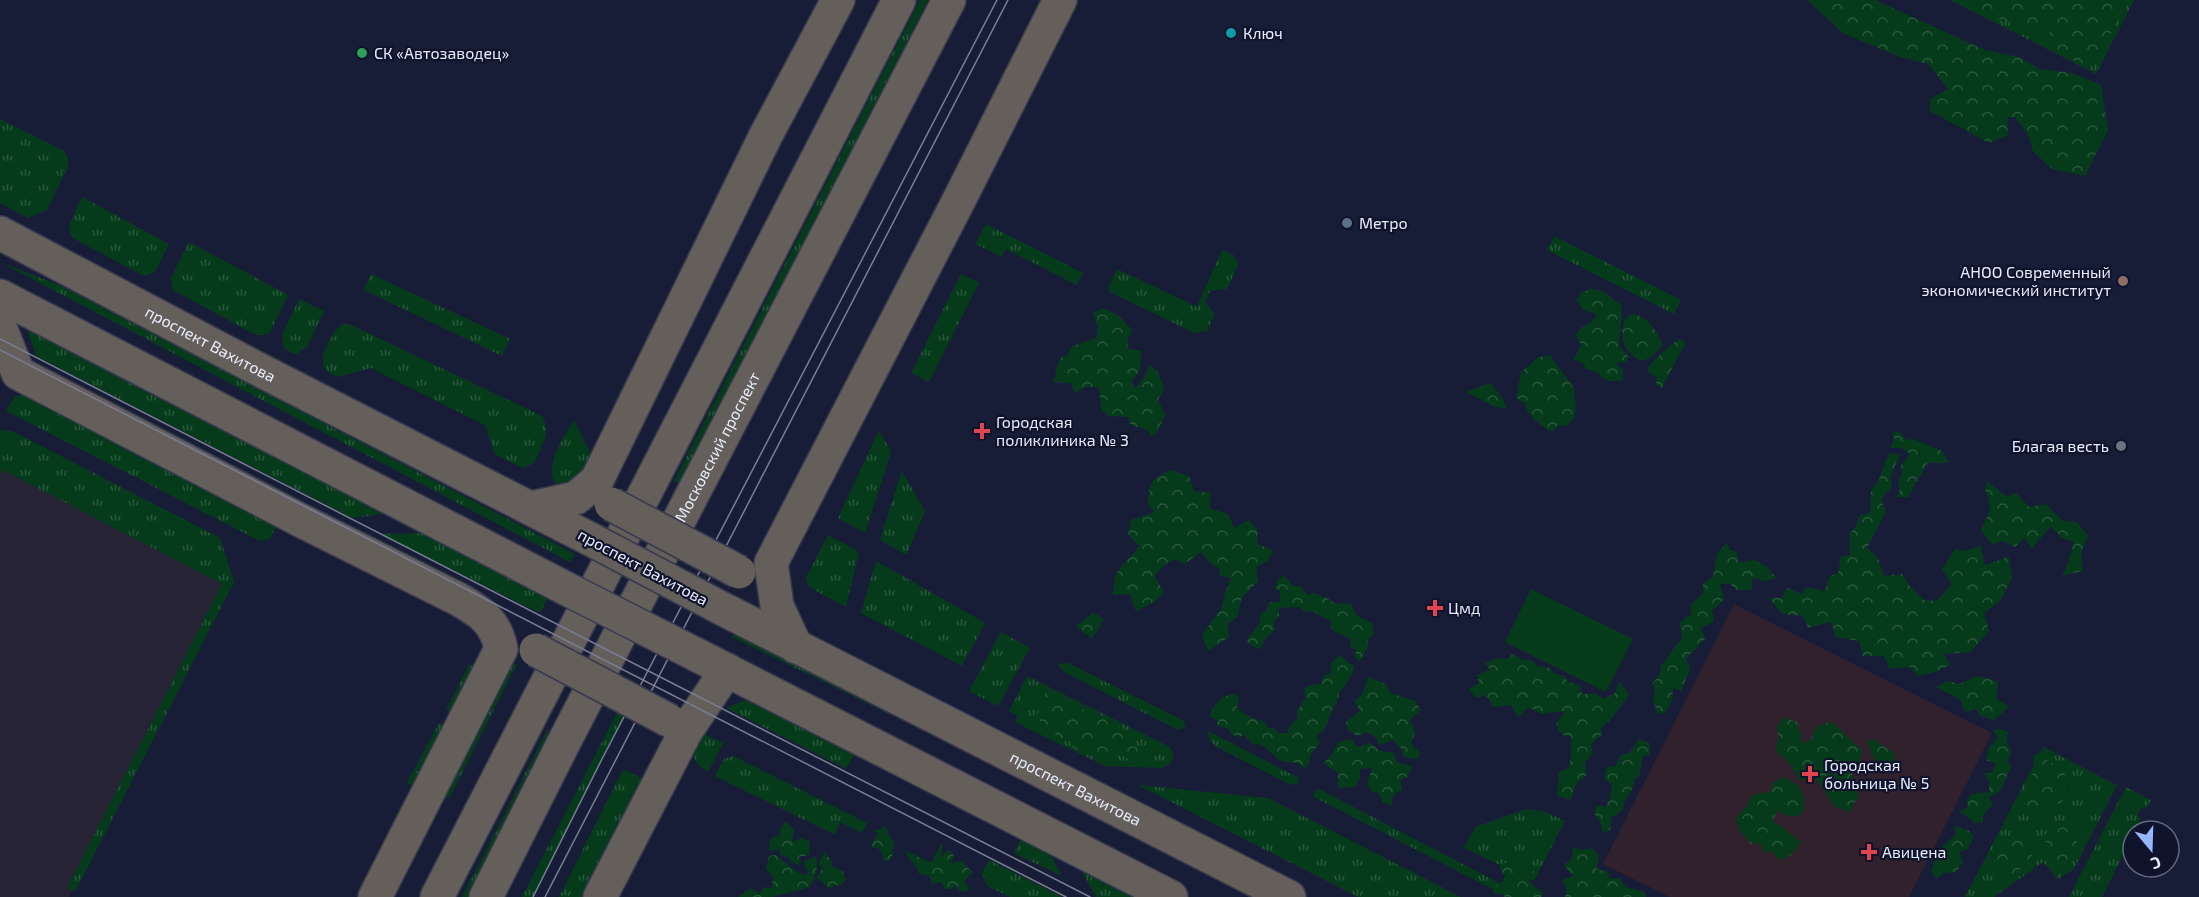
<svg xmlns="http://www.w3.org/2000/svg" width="2199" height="897" font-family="'Exo 2',sans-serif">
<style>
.education{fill:#262434}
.medical{fill:#30212d}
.grass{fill:url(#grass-tufts)}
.forest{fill:url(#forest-crowns)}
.pitch{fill:#053b1b}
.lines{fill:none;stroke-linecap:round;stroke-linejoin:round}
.secondary-casing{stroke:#37394e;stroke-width:36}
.secondary{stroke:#645f5a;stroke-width:33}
.tram{stroke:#797e94;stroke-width:1.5}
.secondary-bridge-casing{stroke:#37394e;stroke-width:36;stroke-linecap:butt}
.secondary-bridge{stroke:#645f5a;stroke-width:33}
.culture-dot{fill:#0f9aa8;stroke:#0f142c;stroke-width:2}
.leisure-dot{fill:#2e9e5b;stroke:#0f142c;stroke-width:2}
.service-dot{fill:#5c6f8a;stroke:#0f142c;stroke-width:2}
.education-dot{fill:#8d6e63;stroke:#0f142c;stroke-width:2}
.health-dot{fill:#e0444e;stroke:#0f142c;stroke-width:2}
.worship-dot{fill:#6b7280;stroke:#0f142c;stroke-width:2}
.labels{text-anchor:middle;stroke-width:4.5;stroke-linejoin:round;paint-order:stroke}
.poi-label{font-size:16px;fill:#e7ecfe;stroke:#0f142c;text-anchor:start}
.street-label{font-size:16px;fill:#e7ecfe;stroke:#0f142c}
</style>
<defs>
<pattern id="grass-tufts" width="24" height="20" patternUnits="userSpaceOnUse" patternTransform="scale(1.5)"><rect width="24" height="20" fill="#053b1b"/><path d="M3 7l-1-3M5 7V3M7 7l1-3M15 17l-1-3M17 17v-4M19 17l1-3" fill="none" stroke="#29583d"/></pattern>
<pattern id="forest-crowns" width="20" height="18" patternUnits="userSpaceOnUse" patternTransform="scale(1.5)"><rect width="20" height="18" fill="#053b1b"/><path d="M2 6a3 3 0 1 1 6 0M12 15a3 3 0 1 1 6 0" fill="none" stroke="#29583d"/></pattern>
</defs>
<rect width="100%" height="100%" fill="#181d37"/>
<path class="education" d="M3 470 222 584 67 888 72 891 69 897H0V475Z"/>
<path class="medical" d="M1734 604 1992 733 1909 897H1670L1603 864Z"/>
<path class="grass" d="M920 0H928L681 484 674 481Z
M1950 0H2134L2096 74Z
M0 119 64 151 68 158V166L47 210 28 218 0 203Z
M82 197 169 244 155 272 144 276 71 237 69 226Z
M986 224 1083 273 1077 285 1006 249 1002 257 975 244Z
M1554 236 1681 300 1674 314 1547 250Z
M189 242 288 295 270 333 264 335H256L173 290 171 278Z
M1222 250 1234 255 1238 265 1227 289 1211 290 1205 302 1215 314 1207 331 1194 333 1110 292 1108 288 1117 269 1197 307Z
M0 262 61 286 575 554 570 562Z
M371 274 510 339 502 356 364 290Z
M961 274 979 283 929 382 911 373Z
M299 299 324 311 307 347 296 354 291 353 284 348 282 335Z
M343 324 351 325 542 416C552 432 541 447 534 463L523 468 495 454 485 425 371 368 338 377C334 375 328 373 325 369 317 357 333 331 343 324Z
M26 326 390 513 352 518 36 356Z
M31 392 279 521 270 539 260 541 6 411 15 397Z
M574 420 593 459 584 477 559 487C540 470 564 437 574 420Z
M0 430 12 431 220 538 234 582 75 892 67 888 222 584 3 470 0 475Z
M879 430 891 452 865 533 838 518Z
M902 471 925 511 906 555 880 540Z
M424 533 549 596 540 613 382 534Z
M828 535 859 552 846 607 809 587 806 578Z
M876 561 985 623 962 666 861 613Z
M737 630 1270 897H1250L951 744 732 637Z
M1001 632 1030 648 998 706 969 691Z
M1068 663 1184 721 1186 727 1178 730 1064 672 1058 664Z
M469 664 484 672 457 715 446 710Z
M512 664H517L449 799 435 792Z
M1027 676 1170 747 1174 754 1171 763 1161 768 1105 766 1015 722 1018 716 1009 711Z
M743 701H755L855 753 846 769 726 708Z
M618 711 625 714 533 897H522Z
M439 723 448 727 419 789 407 783Z
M547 730 554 733 470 897H462Z
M1208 731 1297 777 1299 783 1291 785 1215 746 1209 739Z
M704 734 723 743 708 772C688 760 692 749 704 734Z
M2043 747 2117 785 2074 869 2058 879 2043 862 1994 897H1965Z
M733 756 867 823 862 833 840 822 835 835 715 776 724 759Z
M623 769 643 779 593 897H559Z
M1138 785 1268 798 1461 897H1358Z
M2126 787 2151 800 2146 809 2141 808 2137 816 2141 818 2135 831H2133V835L2102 897H2069Z
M1319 789 1520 894 1508 897 1314 797 1313 792Z
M1527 809 1543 811 1565 821 1534 881 1464 848 1475 827Z
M1022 837 1050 853 1061 876 1014 853Z
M989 860 1062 897H1010L987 886 982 873Z
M1080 868 1137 897H1096Z"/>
<path class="forest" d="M1807 0H1875L1985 50 2019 57 2039 69 2072 73 2101 85 2108 130 2085 176 2052 169 2033 151 2027 132 2014 117H2007L2008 135 1989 143 1930 111V99L1948 89 1928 64 1900 57 1843 33Z
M1963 0H2122L2125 7C2111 26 2108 48 2094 66L2074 61 2067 53 2058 51 2051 43 2049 30 2038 26 2022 33 2012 22 2002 21 1988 12 1970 7Z
M1591 289 1602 291 1621 305 1622 312 1619 346 1629 357 1625 362 1615 363 1623 370V380C1611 382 1604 382 1597 372L1586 369 1584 364 1574 359 1581 345 1576 335 1582 327 1594 320 1596 314 1583 310 1576 300 1581 293Z
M1103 308 1119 316 1132 330 1128 339V348L1141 351 1140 371 1131 381 1136 388 1146 374 1149 364 1158 372 1164 388 1158 400 1165 415 1158 431 1152 436 1147 430 1131 425 1128 417 1108 416 1101 409 1099 387H1086L1075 393 1070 383 1053 382 1060 358 1068 355 1072 346 1096 338 1098 327 1093 313Z
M1633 314C1648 317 1657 331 1663 345L1653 356 1642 361C1624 352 1618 340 1625 319Z
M1679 339 1686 342 1662 388 1656 385 1657 377 1649 373 1648 368C1651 361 1672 344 1679 339Z
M1550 355 1574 388 1576 408 1574 418 1567 426H1557L1552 432C1540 425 1528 416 1524 403L1516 398 1521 372 1539 357Z
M1491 383 1503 399 1506 408 1495 407 1466 392Z
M1893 431 1900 432 1906 440 1913 439 1942 451 1949 463H1927C1922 476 1913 484 1909 497H1897L1900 489 1898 483 1902 473 1901 465 1910 454 1902 448H1890L1894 439Z
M1889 453 1900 455 1890 477 1892 486 1881 500 1886 511 1867 548 1878 558 1884 576 1902 574 1910 586 1924 600 1937 601 1952 584 1942 570 1955 549 1964 551 1981 546 1985 565 2009 557 2012 578 2000 601 1984 613 1989 631 1971 652 1944 654 1950 665 1935 672 1917 676 1910 667 1889 669 1884 656H1863L1859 641 1836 637 1831 622 1808 628 1803 616 1782 614 1769 598H1782L1787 588 1802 594 1806 587 1825 591 1830 576 1838 573 1841 556 1850 555 1849 534 1855 528 1860 515 1870 513 1871 490 1878 482Z
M1171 470 1189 476 1194 491 1211 493 1209 508 1228 514 1234 528 1249 520 1258 531 1257 543 1273 551 1269 560 1256 567 1258 581 1242 597 1238 616 1228 624 1229 637 1208 651 1202 635 1221 609 1225 593 1231 578 1219 575 1220 568 1211 564 1201 552 1185 564 1174 559 1160 569 1155 576 1164 593 1155 601 1136 612 1130 594 1113 595C1114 564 1124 568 1139 546L1128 534 1131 520 1155 512 1148 504C1149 483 1152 478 1171 470Z
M1987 481 2007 497 2016 493 2029 507 2046 504 2063 521 2077 522 2088 536 2081 553 2083 571 2062 576C2069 564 2070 554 2074 542L2062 538 2051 526 2032 548 2024 538 2015 547 2003 541 1992 544 1981 530C1989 514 1994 506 1985 490Z
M1727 542 1730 550 1737 552 1739 562 1755 560 1767 567 1776 578 1766 581 1752 578V590H1737L1729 583 1720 584 1724 599 1712 611 1714 621 1701 628 1705 639 1686 659 1690 669 1681 691 1673 688 1672 699 1666 712 1657 714 1653 698 1655 691 1653 683 1659 676 1661 665C1670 657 1672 647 1682 640L1680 622 1691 614V604L1703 594V584L1713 577 1717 554Z
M1284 575 1293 586H1300L1308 595 1314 593 1327 598 1334 603 1351 604 1357 616 1372 623 1374 634 1368 639V647L1360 661 1355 657 1356 649 1350 648 1351 639 1335 632 1331 627V621L1312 611 1305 612 1300 607 1279 608V616L1273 622 1275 630 1267 637 1259 650 1246 641 1261 621 1259 617 1267 609 1269 602H1280V591L1275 588 1278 580Z
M1093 613 1104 619 1092 639 1076 626Z
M1513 654 1520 659 1533 661 1537 666 1550 668 1553 673 1564 676 1568 682 1580 685 1582 694H1596L1603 699 1614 694 1620 682 1629 695 1611 719 1601 728 1602 734 1591 744 1593 754 1585 762 1586 776 1576 784 1571 800 1557 796 1559 772 1568 769 1571 757V736L1562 735 1556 725 1565 711 1541 714 1529 707 1518 717 1511 705 1493 707 1486 695 1476 698 1469 689 1479 683 1477 675 1490 670 1485 663 1498 658 1507 659Z
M1339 655 1354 666C1352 677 1347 684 1339 693 1339 703 1333 706 1330 715 1327 724 1327 730 1317 735L1320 743 1311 754 1309 764 1305 769 1298 763C1293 762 1287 763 1282 761 1271 757 1266 741 1253 744L1244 735 1238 737 1231 734 1229 729 1217 726V720L1210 717C1213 704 1222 695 1235 694L1239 699 1237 707 1240 711 1252 718 1265 722 1268 728 1275 729 1279 733H1287L1290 725 1298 718 1296 712 1306 698 1304 689 1310 685 1321 684 1324 675 1331 673V663Z
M1978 676 1998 682 1996 698 2009 707 1994 720 1980 716 1977 709 1965 712 1961 700 1936 687 1948 681 1959 684Z
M1368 677 1386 684 1391 693 1415 701 1421 710 1410 720 1415 732 1411 744 1421 754 1416 759 1404 757 1401 748 1393 740 1379 745 1376 738 1367 732 1357 736 1348 730 1346 722 1360 711 1355 701 1363 693Z
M1047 691 1060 695 1077 708 1093 712 1099 717 1103 716 1109 724H1114L1128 731 1130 746 1136 747 1145 755 1142 764C1127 761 1126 756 1114 752L1110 764 1101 758V752L1096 755 1090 752 1084 754 1072 747 1070 741 1057 739 1055 733 1044 732 1039 728 1042 723 1035 716 1039 711 1031 707 1033 700 1044 696Z
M1783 717 1797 722 1803 744 1811 739 1817 726 1831 722C1843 730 1850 741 1862 750L1860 761 1851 770 1859 796 1849 812 1835 807 1818 781 1800 780 1787 761 1775 750 1779 739 1777 727Z
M2000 729 2008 732 2007 742 2011 753 2008 761 2011 767 2000 791 1989 797 1993 805 1983 814V822L1975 823 1959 811 1968 807 1967 800 1972 794 1989 792V781L1984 773H1991L1996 763 1986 760 1989 748 1998 738 1993 730Z
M1351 739 1357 747 1370 743 1380 751 1394 753 1397 763 1412 766 1407 777 1400 780 1402 790 1394 794 1391 806 1382 802 1379 793 1372 792 1367 785 1372 768 1360 769V778L1355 787 1338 788V773L1324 763 1332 754 1338 742Z
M1639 739 1650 743V754L1642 757 1640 774 1634 780C1633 795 1624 795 1623 810L1610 818 1611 829 1603 833 1600 821 1594 813 1598 805 1606 807 1610 798 1612 784 1604 779 1607 767 1615 766 1621 755 1629 753Z
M1873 739 1895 754 1894 764 1885 772 1876 763 1867 741Z
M2044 751 2048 763 2055 764 2064 761 2069 769 2060 782 2067 791 2063 800 2060 804 2055 802 2052 806 2047 805 2041 812 2030 813 2020 806C2024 797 2020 791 2029 785V777L2034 773 2033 756Z
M1783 777 1798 785 1804 797V809L1799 816H1789L1777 811 1773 820 1801 842 1790 856 1779 860 1772 851 1764 853 1760 843 1751 844 1738 828 1736 817 1746 807 1752 795 1771 791 1773 783Z
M786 822 794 829 792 842 801 838 810 842 809 855 798 857 801 860 800 866 790 861 789 857 781 856 779 849 769 851 770 840 774 836 779 837 781 827Z
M2068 824 2083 832 2076 843 2077 853 2067 869 2055 866C2054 855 2047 846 2043 834H2049Z
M1954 826 1968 830 1974 836 1968 849 1959 852 1963 862 1956 872 1944 873 1936 879 1932 871 1934 861 1943 855V846L1956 834Z
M882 827 887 828 888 835 895 842 893 845 895 848 892 849 893 854 890 860 884 861 881 851 876 847 873 848 871 846 878 834 873 830H879Z
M2018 838 2032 842 2028 850 2033 857 2011 878 2002 877 2004 869 1991 868 1993 857 2002 842 2004 846Z
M941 845 943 848 941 857 946 853V850L950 851 954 856 950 863 962 861 972 872 964 882 969 886V890L964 892 959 890 956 885 951 889H945L941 882 932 884 929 876 918 873V869L906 854V851L929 862 934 860V857Z
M1573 847 1583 850 1591 848 1599 855 1597 869 1608 872 1610 879 1620 878 1625 887 1645 892 1646 897H1565L1567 891 1563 880 1573 876 1564 865 1572 858Z
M825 852 832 862 831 866 843 871 846 880 839 886 834 885 831 889C825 887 823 881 816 878 820 872 824 870 819 862Z
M775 855C786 862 792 870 804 875L809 873 804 865 805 861 816 856C819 868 815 876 810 887L772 897H738L751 888 759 894 764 887 772 888 773 878 766 868 769 856Z
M1506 863 1515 870 1529 869 1534 871 1530 881C1533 887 1539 888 1543 894L1541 897H1505L1502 894H1493V888L1503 881 1505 875 1500 869V864Z"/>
<path class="pitch" d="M1531 589 1633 639 1606 692 1505 642Z"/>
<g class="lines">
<g class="secondary-casing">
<g id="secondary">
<path id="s1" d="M0 233 258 369 592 540"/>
<path d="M0 296 567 589"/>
<path d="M0 327 18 373 300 520 458 599C481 612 496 622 501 649L375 897"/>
<path d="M531 508 576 498 597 480 766 135 838 0"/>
<path id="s2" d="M721 608 1289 897"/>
<path d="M796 647 777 606 771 563 958 202 1060 0"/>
<path d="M697 655 1171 897"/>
<path d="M437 897 899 0"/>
<path id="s3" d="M486 897 563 744 949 0"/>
<path d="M600 897 686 731 727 670"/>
</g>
</g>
<use href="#secondary" class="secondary"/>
<path class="tram" d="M0 339 1090 897
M0 350 1066 897
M533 897 601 761 997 0
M545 897 1008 0"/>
<g class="secondary-bridge-casing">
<path id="secondary-bridge" d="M611 504 739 572
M592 540 721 608
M567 589 697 655
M536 650 670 721"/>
</g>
<use href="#secondary-bridge" class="secondary-bridge"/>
</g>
<circle class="culture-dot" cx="1231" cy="33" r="6"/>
<circle class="leisure-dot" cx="362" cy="53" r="6"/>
<circle class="service-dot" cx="1347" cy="223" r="6"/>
<circle class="education-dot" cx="2123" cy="281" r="6"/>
<g class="health-dot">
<path d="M979 422h6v6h6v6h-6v6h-6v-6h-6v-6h6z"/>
<path d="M1432 599h6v6h6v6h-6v6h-6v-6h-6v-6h6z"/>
<path d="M1807 765h6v6h6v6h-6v6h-6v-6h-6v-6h6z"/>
<path d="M1866 843h6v6h6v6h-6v6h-6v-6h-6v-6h6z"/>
</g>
<circle class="worship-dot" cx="2121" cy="446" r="6"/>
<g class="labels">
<g class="poi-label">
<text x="1243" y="39">Ключ</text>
<text x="374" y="59">СК «Автозаводец»</text>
<text x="1359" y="229">Метро</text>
<text x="2111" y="278" text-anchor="end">АНОО Современный<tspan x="2111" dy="18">экономический институт</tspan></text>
<text x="996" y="428">Городская<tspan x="996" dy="18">поликлиника № 3</tspan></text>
<text x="2109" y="452" text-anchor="end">Благая весть</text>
<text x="1448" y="614">Цмд</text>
<text x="1824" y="771">Городская<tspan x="1824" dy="18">больница № 5</tspan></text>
<text x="1882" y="858">Авицена</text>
</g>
<g class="street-label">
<text dy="6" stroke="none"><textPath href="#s1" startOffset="238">проспект Вахитова</textPath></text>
<text dy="6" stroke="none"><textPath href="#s3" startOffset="506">Московский проспект</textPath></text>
<text transform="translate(643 567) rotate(28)" y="6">проспект Вахитова</text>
<text dy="6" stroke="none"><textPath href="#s2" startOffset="398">проспект Вахитова</textPath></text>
</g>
</g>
<g transform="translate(2151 849) rotate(161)"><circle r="28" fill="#0f142c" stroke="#656a80" stroke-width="1.5"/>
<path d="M0-4.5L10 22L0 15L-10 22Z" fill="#96b6fd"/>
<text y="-9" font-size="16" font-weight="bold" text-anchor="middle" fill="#e7ecfe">С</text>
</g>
</svg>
